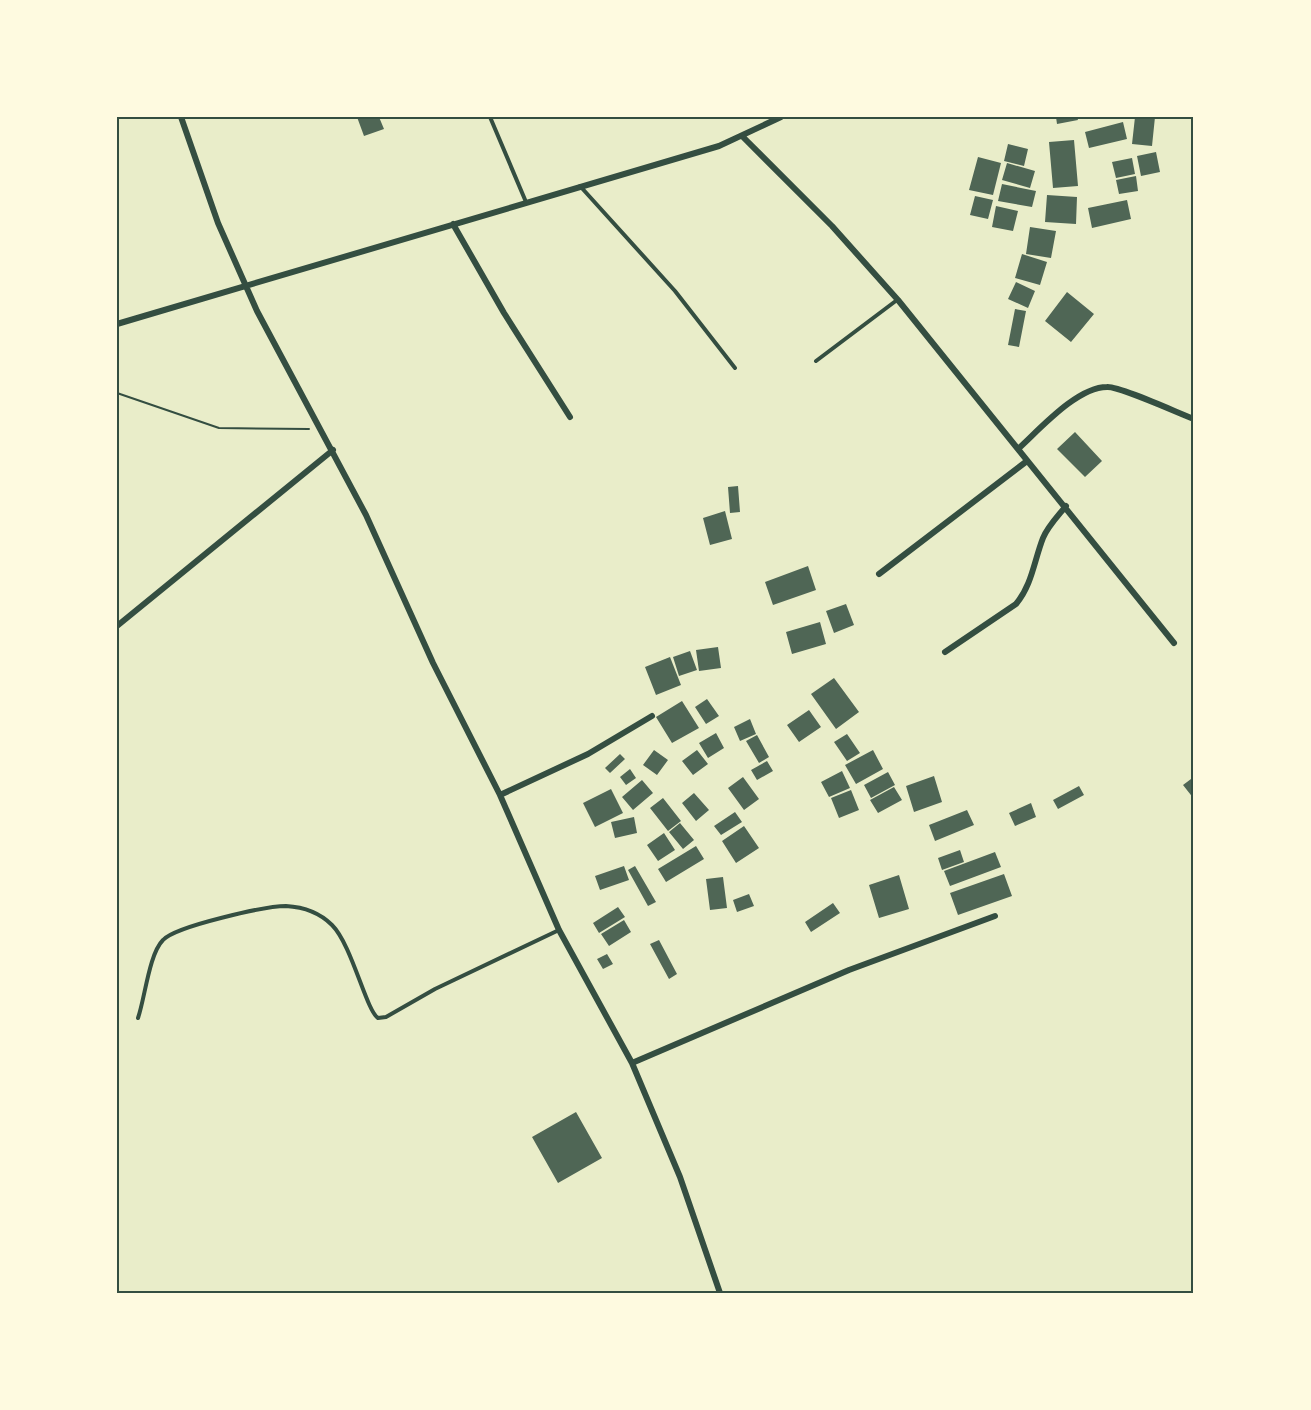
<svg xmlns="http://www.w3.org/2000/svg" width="1311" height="1410" font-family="'Source Sans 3',sans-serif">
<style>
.building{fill:#4f6655}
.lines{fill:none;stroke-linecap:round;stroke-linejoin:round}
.path{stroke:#344e41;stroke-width:2}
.service{stroke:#344e41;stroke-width:4}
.minor{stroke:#344e41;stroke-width:6}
.neatline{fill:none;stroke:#344e41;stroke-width:2}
</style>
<rect width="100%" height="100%" fill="#e9edc9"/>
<path class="building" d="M357 117H379L384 129 364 136Z
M1056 117H1077L1078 120 1057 124Z
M1135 117H1155L1152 146 1132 144Z
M1123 122 1127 139 1089 148 1085 132Z
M1074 140 1078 186 1053 188 1049 142Z
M1008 144 1028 149 1024 166 1004 161Z
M1156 152 1160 172 1141 176 1137 156Z
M978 157 1001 163 993 195 969 190Z
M1132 158 1135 174 1116 178 1112 162Z
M1007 163 1035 171 1030 188 1002 180Z
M1136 176 1138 191 1119 194 1116 180Z
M1002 184 1036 191 1032 207 998 201Z
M1047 195 1077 197 1076 224 1045 222Z
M975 196 993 200 988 219 970 215Z
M1127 200 1131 219 1092 228 1088 208Z
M996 206 1018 211 1013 231 992 227Z
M1030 227 1056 231 1051 258 1026 254Z
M1022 254 1047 262 1040 285 1015 278Z
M1016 282 1035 291 1028 308 1008 299Z
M1067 292 1094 314 1071 342 1045 321Z
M1015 309 1026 311 1019 347 1008 345Z
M1075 432 1102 461 1085 477 1057 449Z
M738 486 740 512 730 513 728 487Z
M725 511 732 539 710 545 703 518Z
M808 566 816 590 773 605 765 582Z
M846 604 854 625 834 633 826 611Z
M820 622 826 644 792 654 786 632Z
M718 647 721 668 699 671 696 650Z
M690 651 697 670 679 676 673 657Z
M670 657 681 685 656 695 645 667Z
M834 678 859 712 836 729 811 694Z
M707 699 719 716 706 724 695 707Z
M682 701 699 728 672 743 656 717Z
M809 710 821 727 799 742 787 725Z
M750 719 756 734 740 741 734 727Z
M716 733 724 748 708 758 699 743Z
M847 734 860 753 847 761 834 742Z
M757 735 769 757 759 763 746 741Z
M654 750 668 760 657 775 643 765Z
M697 750 708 764 693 775 682 761Z
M873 750 883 769 856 784 845 765Z
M620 754 625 759 610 773 605 768Z
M767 761 773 771 757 780 751 770Z
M630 769 636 778 626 785 620 777Z
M842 771 850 788 829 797 821 782Z
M888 772 895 785 871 798 864 785Z
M934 776 942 802 914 812 906 786Z
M743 777 759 799 744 810 728 788Z
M1191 779 1194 783V799L1183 785Z
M642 780 653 793 633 810 622 797Z
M1079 786 1084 795 1058 809 1053 800Z
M894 787 902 800 878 813 870 800Z
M611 789 623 813 595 827 583 803Z
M851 790 859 810 839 818 831 798Z
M694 793 709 810 696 821 682 803Z
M663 798 681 821 668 831 650 808Z
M1031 803 1036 817 1015 826 1009 813Z
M967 810 974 825 935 841 929 825Z
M735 812 742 822 721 835 714 826Z
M634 817 637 833 615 838 611 822Z
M680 823 694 840 683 849 669 832Z
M744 826 759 848 736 863 722 841Z
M664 833 675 850 658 861 647 845Z
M696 846 704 859 666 882 658 869Z
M960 850 964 862 942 870 938 858Z
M995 852 1001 867 950 886 944 871Z
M624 866 629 880 600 890 595 876Z
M635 866 656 902 648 906 628 870Z
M1004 874 1012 896 958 915 950 893Z
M899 875 909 909 879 918 869 885Z
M723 877 727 908 710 910 706 879Z
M749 894 754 906 737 912 733 900Z
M833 903 840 913 811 932 805 922Z
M618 907 625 917 599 933 593 923Z
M624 920 631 932 609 946 601 934Z
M659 940 677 974 669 979 650 944Z
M607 954 613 964 603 969 597 959Z
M576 1112 602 1158 558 1183 532 1137Z"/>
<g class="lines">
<path class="path" d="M117 393 219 428 309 429"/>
<path class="service" d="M490 117 526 202
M580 186 675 291 735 368
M816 361 897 300
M138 1018C145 998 149 954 163 940 176 926 266 906 286 906 303 907 320 913 332 925 352 945 366 1010 378 1018L386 1017 435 989 559 930"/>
<path class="minor" d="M181 117 218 223 257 311 366 515 433 663 500 795 559 930 632 1063 680 1177 720 1293
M743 137 832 226 898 300 1174 643
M453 224 504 313 570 417
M117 324 719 146 781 117
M1018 449C1040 429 1077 387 1107 387 1119 386 1178 413 1194 419
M879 574 1027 461
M117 626 333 450
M945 652 1016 604C1032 585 1034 561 1043 538 1048 526 1058 516 1066 506
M500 795 588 754 652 716
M632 1063 849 970 995 916"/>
</g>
<rect width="1311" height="1410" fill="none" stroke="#fefae0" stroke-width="237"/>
<rect x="118" y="118" width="1074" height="1174" class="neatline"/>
</svg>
